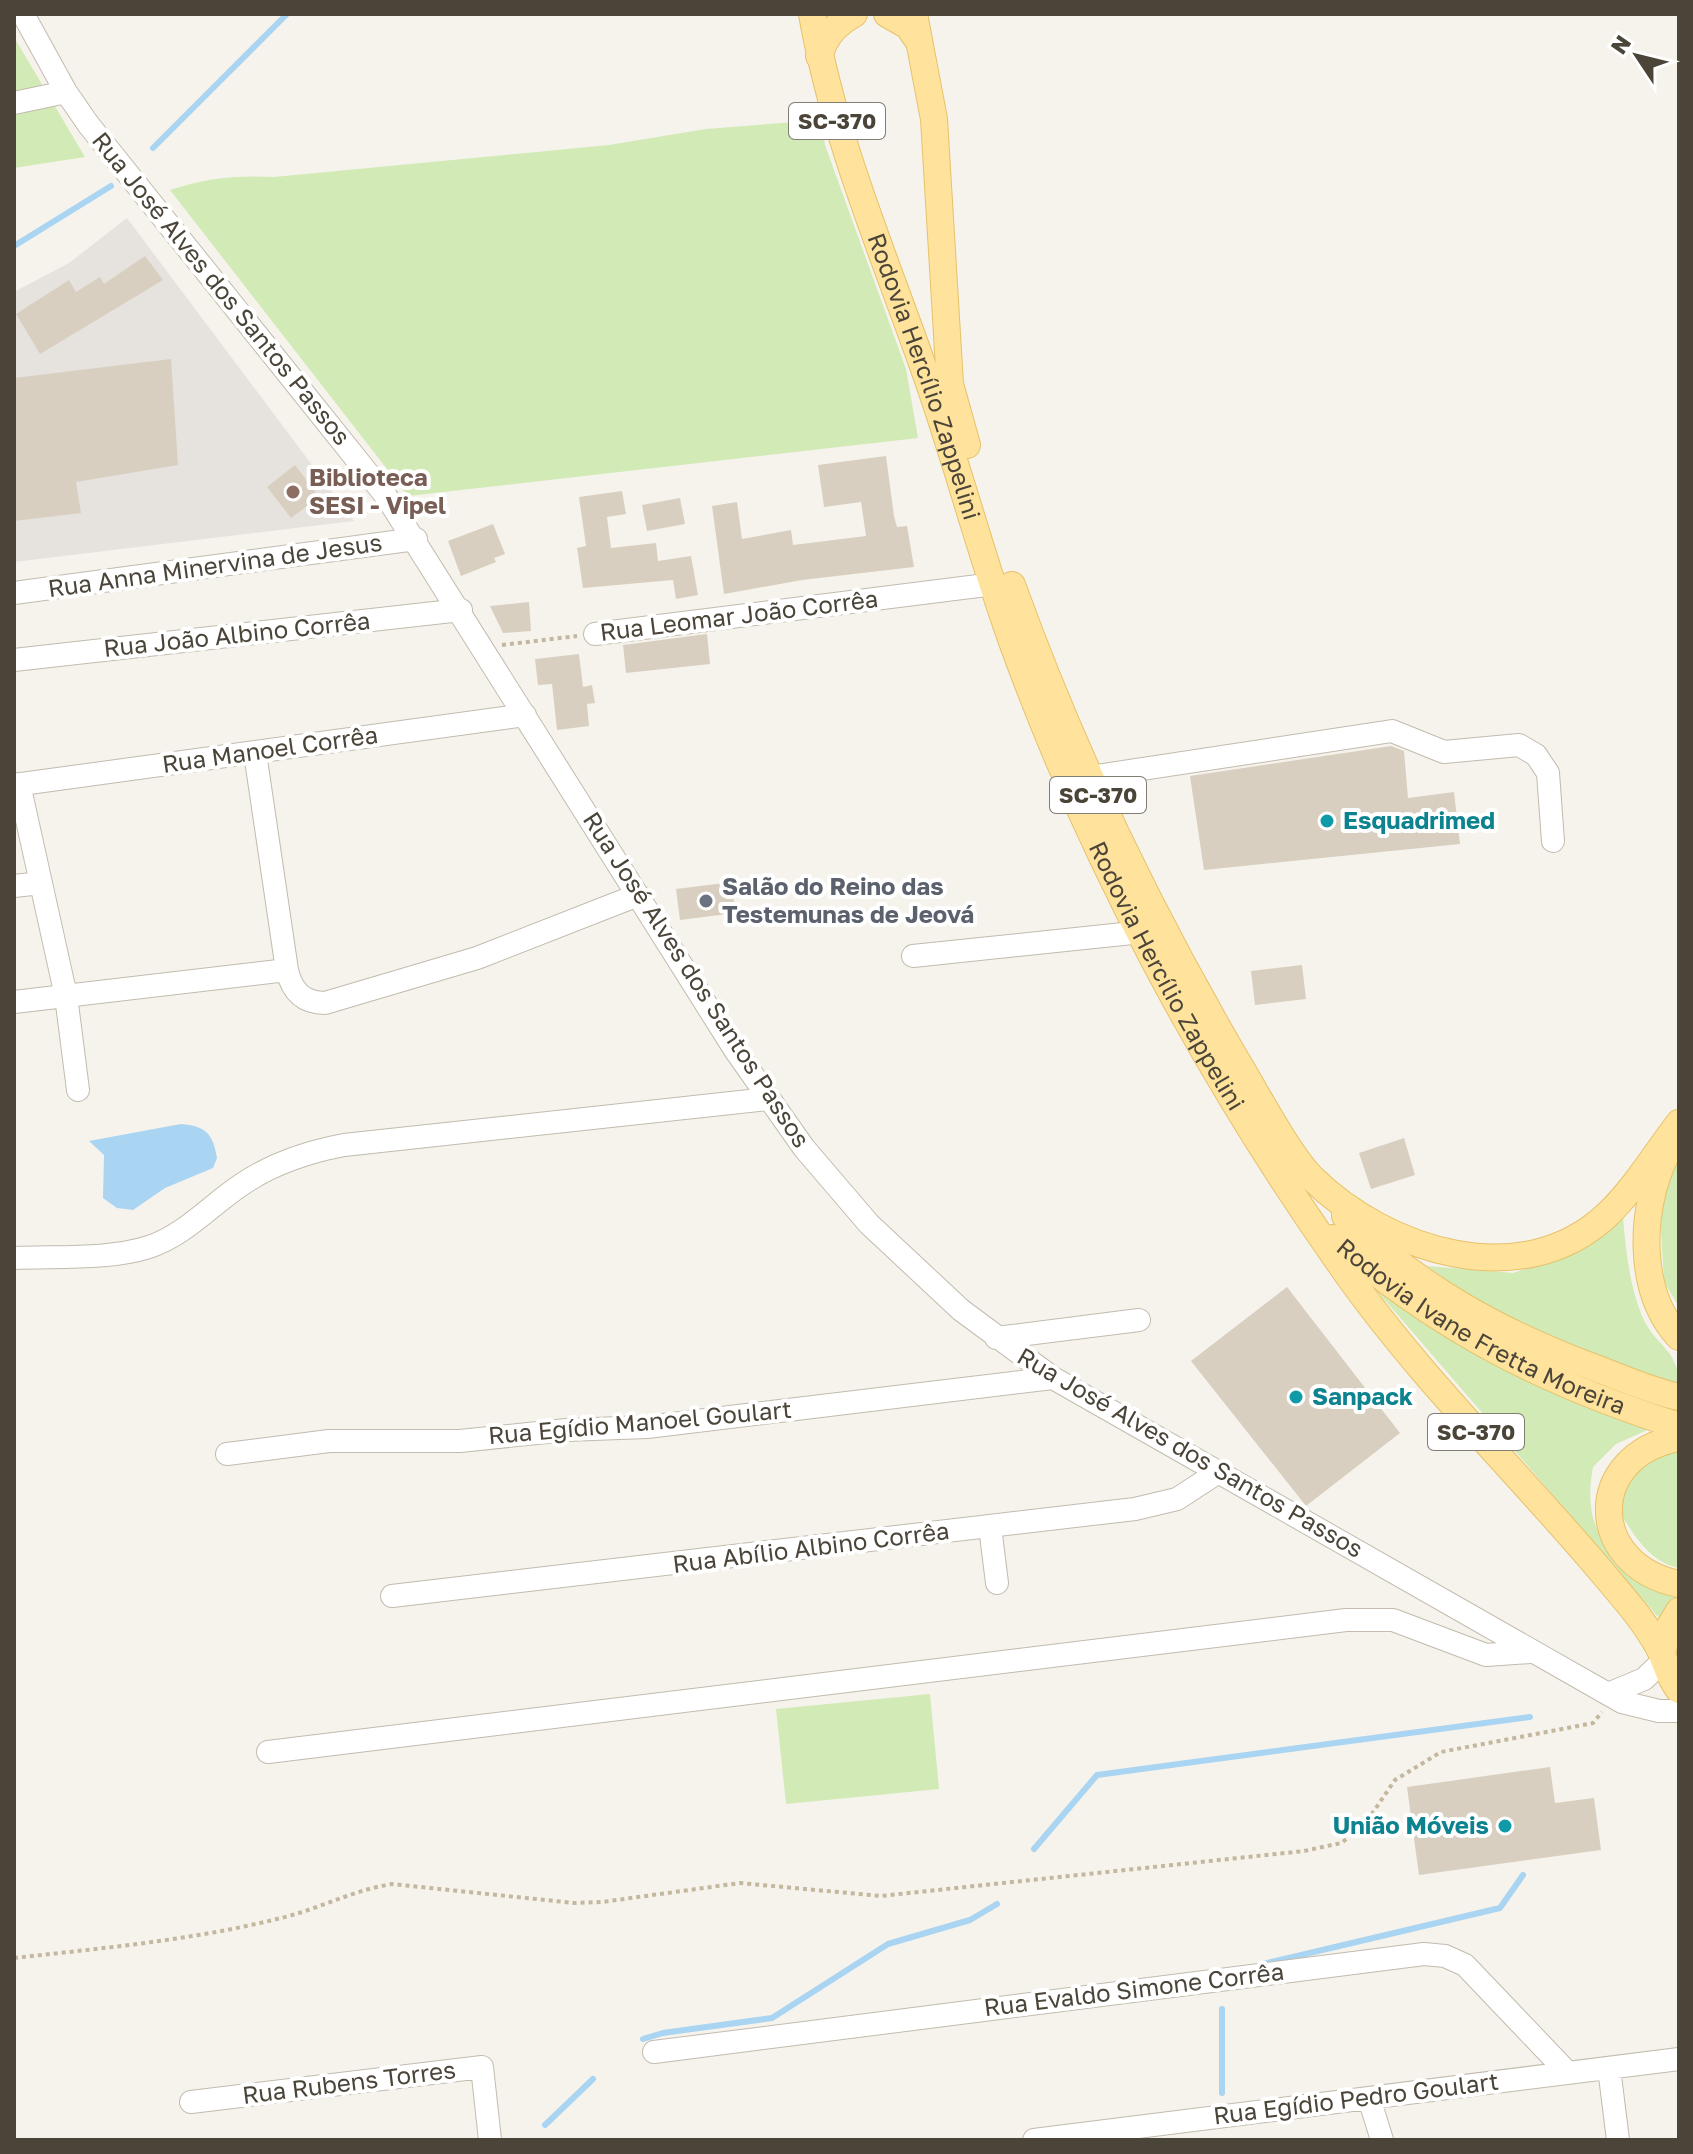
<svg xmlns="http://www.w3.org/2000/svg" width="1693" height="2154" font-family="'Golos Text',sans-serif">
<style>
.industrial{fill:#e6e2dd}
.green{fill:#d2eab5}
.water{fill:#a9d4f2}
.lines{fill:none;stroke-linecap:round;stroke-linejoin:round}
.stream{stroke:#a9d4f2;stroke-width:6}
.building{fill:#d8cfc1}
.minor-casing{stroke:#c2bbae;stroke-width:24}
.major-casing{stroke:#e6c16a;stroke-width:28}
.path{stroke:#c4b79f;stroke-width:4;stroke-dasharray:4 4;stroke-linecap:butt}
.minor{stroke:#fff;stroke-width:22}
.major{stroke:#ffe39c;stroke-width:26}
.education-dot{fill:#8d6e63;stroke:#fff;stroke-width:3}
.culture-dot{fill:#0f9aa8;stroke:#fff;stroke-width:3}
.worship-dot{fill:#6b7280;stroke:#fff;stroke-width:3}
.labels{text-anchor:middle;stroke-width:8;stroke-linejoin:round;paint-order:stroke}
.shield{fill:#fff;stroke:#817c74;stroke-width:2}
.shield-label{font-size:22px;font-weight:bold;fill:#4b4439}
.street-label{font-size:24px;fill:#4b4439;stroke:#fff}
.education-label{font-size:24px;font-weight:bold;fill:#785e54;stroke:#fff;text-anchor:start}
.culture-label{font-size:24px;font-weight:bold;fill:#0d838f;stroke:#fff;text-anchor:start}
.worship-label{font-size:24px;font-weight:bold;fill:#5b616d;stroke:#fff;text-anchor:start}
</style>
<rect width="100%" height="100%" fill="#f6f3ec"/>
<path class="industrial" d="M127 218 354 521 14 562V292L69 263Z"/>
<path class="green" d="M14 37 85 157 14 168Z
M821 120 825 145 906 369 918 438 408 496 170 190C206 178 236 175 274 177L609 145 706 129Z
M1679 1161V1307L1664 1282 1659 1195Z
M1623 1217C1626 1252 1629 1283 1642 1316 1655 1347 1679 1348 1679 1386L1567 1345 1490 1311 1427 1266 1513 1273 1571 1253Z
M1365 1277 1477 1352 1539 1387 1654 1427 1616 1444 1593 1467C1579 1542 1620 1562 1679 1593V1607L1665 1625Z
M1679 1445V1568C1650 1563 1632 1533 1618 1509 1629 1469 1640 1458 1679 1445Z
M930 1694 939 1789 786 1804 776 1709Z"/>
<path class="water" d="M181 1124C206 1126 213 1134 217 1158L213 1168 165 1188 133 1210 117 1208 103 1198 104 1155 89 1141Z"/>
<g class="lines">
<path class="stream" d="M153 148 287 14
M14 246 111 186
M1034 1849 1097 1775 1530 1717
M1263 1964 1500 1908 1523 1875
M643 2039 663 2033 772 2018 888 1944 970 1920 997 1904
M1222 2093V2009
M545 2125 593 2079"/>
</g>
<path class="building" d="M145 256 163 280 40 354 16 314 69 280 76 292 100 277 104 284Z
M171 359 178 465 76 482 81 513 14 521V378Z
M886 456 894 516 897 527 907 526 914 567 802 580 724 594 712 506 737 502 742 539 791 530 793 545 866 536 861 502 824 507 818 465Z
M295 465 319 497 291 518 267 487Z
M622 491 626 514 607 517 611 548 656 543 658 561 691 556 698 595 676 599 673 580 583 588 577 548 586 546 579 497Z
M680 498 685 524 647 531 642 505Z
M493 524 505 554 494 558 496 562 461 576 448 541Z
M529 602 531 631 503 633 490 606Z
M707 634 710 664 626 673 623 645Z
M579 654 583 687 592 685 595 703 587 704 589 726 557 730 552 684 538 685 535 659Z
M1391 746 1404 751 1408 798 1454 792 1460 844 1204 870 1190 776Z
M732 882 735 913 680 920 676 889Z
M1302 965 1306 999 1255 1005 1251 971Z
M1404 1138 1415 1175 1371 1189 1359 1153Z
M1287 1287 1400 1433 1306 1506 1191 1361Z
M1550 1767 1555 1803 1594 1798 1601 1850 1419 1875 1407 1787Z"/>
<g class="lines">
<g class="minor-casing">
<path id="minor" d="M23 14 66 92 88 124 386 496 735 1050 804 1148 869 1224 961 1310 1053 1378 1622 1702 1659 1711H1679
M14 103 66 92
M14 593 416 539
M595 634 994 584
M14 660 461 610
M255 753 287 970
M1090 777 1392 731 1444 752 1519 745 1536 755 1548 773 1553 841
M19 784 66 996 78 1090
M14 785 525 715
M14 886 41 883
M913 956 1142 932
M14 1002 287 970C292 991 303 1003 325 1003L477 958 638 895
M14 1258C57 1256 108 1260 149 1247 185 1235 211 1205 241 1185 273 1163 307 1152 344 1145L768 1099
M996 1338 1139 1320
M227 1454 329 1441H460L566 1430 647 1427 1053 1378
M990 1527 997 1583
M392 1596 1135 1509 1177 1499 1220 1471
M1608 1694 1644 1679 1663 1661
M268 1752 1346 1620H1393L1486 1655 1530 1652
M654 2052 1424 1954 1445 1956 1465 1965 1568 2073
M1609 2068 1618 2140
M1369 2098 1382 2140
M191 2102 482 2067 490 2140
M1034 2140 1679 2059"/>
</g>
<g class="major-casing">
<g id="major">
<path id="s1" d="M812 14C835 145 888 264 931 389 959 471 981 554 1010 636 1088 854 1206 1074 1340 1264 1417 1375 1514 1468 1601 1571 1621 1595 1644 1620 1659 1648 1666 1662 1668 1676 1679 1690"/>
<path d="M887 14 908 26 919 42"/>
<path d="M914 14 934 119 950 384 967 445"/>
<path d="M819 56C826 35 835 25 854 14"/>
<path d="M1012 585C1072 751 1148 909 1237 1061 1256 1092 1288 1154 1312 1178 1386 1251 1523 1295 1608 1214 1635 1188 1656 1153 1679 1123"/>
<path d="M1666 1155C1640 1207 1636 1291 1679 1337"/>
<path d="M1345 1216C1418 1288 1503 1334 1598 1369 1625 1379 1651 1391 1679 1397"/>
<path id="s2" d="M1333 1238C1442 1331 1544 1383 1679 1426"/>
<path d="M1679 1438C1585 1455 1586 1565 1679 1584"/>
<path d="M1662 1653 1668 1629 1679 1611"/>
</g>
</g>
<path class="path" d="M502 645 577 636
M14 1958C103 1948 194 1940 281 1918 319 1909 353 1890 392 1884L574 1903 602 1902 740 1883 881 1896 1304 1851 1341 1843 1363 1827 1395 1780 1441 1752 1593 1723 1602 1712"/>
<use href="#minor" class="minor"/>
<use href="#major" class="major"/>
</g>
<circle class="education-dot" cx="293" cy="492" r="8"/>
<g class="culture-dot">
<circle cx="1327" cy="821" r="8"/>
<circle cx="1296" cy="1397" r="8"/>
<circle cx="1505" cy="1826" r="8"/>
</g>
<circle class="worship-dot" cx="706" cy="901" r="8"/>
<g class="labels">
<g class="shield">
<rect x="789" y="103" width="96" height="36" rx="6"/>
<rect x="1050" y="777" width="96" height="36" rx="6"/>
<rect x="1428" y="1414" width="96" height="36" rx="6"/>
</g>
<g class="shield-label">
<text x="837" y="129">SC-370</text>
<text x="1098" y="803">SC-370</text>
<text x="1476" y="1440">SC-370</text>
</g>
<g class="street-label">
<text transform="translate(221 289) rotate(51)" y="8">Rua José Alves dos Santos Passos</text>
<text dy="8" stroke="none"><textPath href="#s1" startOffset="380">Rodovia Hercílio Zappelini</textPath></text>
<text transform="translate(215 566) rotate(-8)" y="8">Rua Anna Minervina de Jesus</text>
<text transform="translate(739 616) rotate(-7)" y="8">Rua Leomar João Corrêa</text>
<text transform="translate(237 635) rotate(-6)" y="8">Rua João Albino Corrêa</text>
<text transform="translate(270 750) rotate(-8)" y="8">Rua Manoel Corrêa</text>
<text dy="8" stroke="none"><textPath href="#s1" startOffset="1028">Rodovia Hercílio Zappelini</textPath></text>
<text transform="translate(696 980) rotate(57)" y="8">Rua José Alves dos Santos Passos</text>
<text dy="8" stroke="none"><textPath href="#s2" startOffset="174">Rodovia Ivane Fretta Moreira</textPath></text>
<text transform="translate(640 1423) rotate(-5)" y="8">Rua Egídio Manoel Goulart</text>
<text transform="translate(1190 1453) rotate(30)" y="8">Rua José Alves dos Santos Passos</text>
<text transform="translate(811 1548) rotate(-7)" y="8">Rua Abílio Albino Corrêa</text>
<text transform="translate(1134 1990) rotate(-7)" y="8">Rua Evaldo Simone Corrêa</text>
<text transform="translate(349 2083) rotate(-7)" y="8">Rua Rubens Torres</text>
<text transform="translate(1356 2099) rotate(-7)" y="8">Rua Egídio Pedro Goulart</text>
</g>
<g class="education-label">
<text x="309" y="486">Biblioteca<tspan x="309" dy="28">SESI - Vipel</tspan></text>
</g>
<g class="culture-label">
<text x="1343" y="829">Esquadrimed</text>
<text x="1312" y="1405">Sanpack</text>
<text x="1489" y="1834" text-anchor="end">União Móveis</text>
</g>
<g class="worship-label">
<text x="722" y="895">Salão do Reino das<tspan x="722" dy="28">Testemunas de Jeová</tspan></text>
</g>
</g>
<rect width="1693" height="2154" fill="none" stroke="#4b4439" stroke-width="32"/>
<g transform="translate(1637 56) rotate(305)" stroke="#ffffff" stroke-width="6" paint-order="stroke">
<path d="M0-6L14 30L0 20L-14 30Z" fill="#4b4439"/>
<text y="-12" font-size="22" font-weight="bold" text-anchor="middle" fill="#4b4439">N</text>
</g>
</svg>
